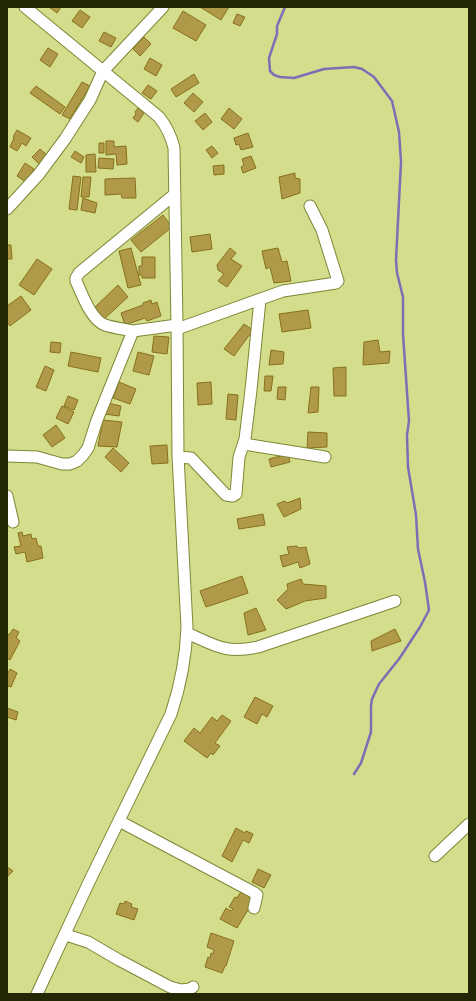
<svg xmlns="http://www.w3.org/2000/svg" width="476" height="1001" font-family="'PT Sans',sans-serif">
<style>
.lines{fill:none;stroke-linecap:round;stroke-linejoin:round}
.stream{stroke:#7f6db6;stroke-width:2.5}
.building{fill:#b09a49;stroke:#87711a}
.minor-casing{stroke:#7f8636;stroke-width:13}
.minor{stroke:#fff;stroke-width:11}
</style>
<rect width="100%" height="100%" fill="#d4dd8c"/>
<g class="lines">
<path class="stream" d="M285 7 277 26V34L269 58 270 71 274 75 280 77 294 78 324 69 354 67 362 69 374 77 392 101 399 132 401 162 396 260 397 273 403 297V334L409 421 407 435 408 467 416 515 418 549 425 582 429 610 420 627 399 659 379 684 372 699 371 706V732L361 763 354 774"/>
</g>
<path class="building" d="M49 7H61L57 13Z
M200 7H229L221 20Z
M80 10 90 17 82 28 72 21Z
M183 11 206 25 196 41 173 28Z
M237 14 245 17 240 26 233 23Z
M104 32 116 38 111 47 99 41Z
M144 37 151 44 140 56 133 49Z
M48 48 58 54 50 67 40 60Z
M150 58 162 65 156 76 144 69Z
M194 74 199 83 176 97 171 89Z
M82 82 90 86 70 119 62 115Z
M148 85 157 91 151 99 142 93Z
M36 86 65 107 60 114 30 93Z
M193 93 203 102 194 112 184 103Z
M138 108 144 113 138 122 133 118 136 114 135 112Z
M229 108 242 119 234 129 221 119Z
M205 113 212 122 203 130 195 121Z
M17 130 31 138 26 146 22 143 17 151 10 147 14 138 13 137Z
M248 133 253 147 241 150 239 144 236 145 234 138Z
M106 141H114V147L126 146 127 164 117 165 116 154 106 155Z
M99 143H104V153H99Z
M212 146 218 153 212 158 206 150Z
M40 149 47 155 39 164 32 157Z
M75 151 84 157 81 163 71 157Z
M95 154 96 172H86V155Z
M251 156 256 168 243 173 241 167 244 165 242 159Z
M99 158 114 159 113 169 98 168Z
M25 163 34 169 26 182 17 176Z
M224 165V174L214 175 213 166Z
M295 173V178L300 179V193L282 199 279 177Z
M73 176 81 177 77 210 69 209Z
M83 177H91L89 197H81Z
M135 178 136 198H122L121 194 105 195V179Z
M83 198 97 203 95 213 81 210Z
M163 215 172 227 141 252 131 240Z
M210 234 212 249 192 252 190 237Z
M7 245H11L12 259H7Z
M131 248 141 285 128 288 119 251Z
M230 248 236 253 231 259 242 266 227 287 218 281 224 274 218 270 217 265Z
M278 248 282 262 287 261 291 281 274 283 270 267 266 269 262 251Z
M142 257H155V278H142V275H139V266H142Z
M37 259 52 269 34 295 19 285Z
M118 285 128 297 103 320 93 309Z
M21 296 31 310 10 326 7 322V306Z
M151 300 152 304 157 302 161 316 147 321 145 318 125 325 121 313 143 305V303Z
M308 310 311 328 282 332 279 314Z
M244 324 253 330 234 356 224 349Z
M154 336 169 337 167 354 152 352Z
M378 340 380 352 390 351 389 363 363 365 364 342Z
M51 342 61 343 60 353 50 352Z
M271 350 284 352 283 364 269 365Z
M71 352 101 358 98 372 68 366Z
M138 352 154 356 149 375 133 371Z
M45 366 54 370 46 391 36 387Z
M346 367V396H334L333 368Z
M265 376H273L271 391H264Z
M119 382 136 389 130 404 113 398Z
M211 382 212 404 198 405 197 383Z
M278 387H286L285 400 277 399Z
M311 387H319L318 412 308 413Z
M228 394 238 395 236 420 226 419Z
M68 396 78 400 74 410 64 406Z
M108 403 121 406 119 416 104 414Z
M62 406 74 412 68 424 56 418Z
M103 420 122 422 117 447 98 446Z
M56 425 65 438 52 447 43 435Z
M308 432 327 433V447L307 448Z
M167 445 168 463 152 464 150 446Z
M113 448 129 463 121 472 105 457Z
M288 454 290 462 271 467 269 459Z
M300 498 301 509 284 517 277 504 285 501 287 503Z
M263 514 265 525 239 529 237 519Z
M22 532 23 536 31 534 32 539 36 538 38 546H41L43 558 27 562 25 552 16 554 14 547 21 546 18 533Z
M297 546 299 548 306 547 310 564 300 568 298 562 283 567 280 556 289 554 287 547Z
M242 576 248 593 206 607 200 591Z
M301 579 303 584 326 586V598L305 601 286 609 277 600 288 589 287 584Z
M256 608 266 630 248 635 244 613Z
M13 629 19 632 16 638 20 641 10 660 7 658V634L9 635Z
M395 629 401 641 372 651 371 641Z
M10 669 17 673 11 687 7 686V675Z
M255 697 273 706 267 717 262 714 257 724 244 717Z
M7 708 18 712 16 720 7 717Z
M222 715 231 721 215 743 220 746 213 755 211 753 207 758 184 741 194 728 200 733 212 717 217 721Z
M236 828 245 833 246 831 253 834 249 843 243 840 232 862 222 856Z
M7 867 13 871 7 877Z
M258 869 271 875 264 888 252 882Z
M242 890 255 898 237 928 220 919 226 908 231 911 233 909 229 907 235 897 237 898Z
M125 901 132 904 131 907 138 909 134 920 116 914 120 903 124 904Z
M211 933 234 941 226 966H225L222 973 205 967 208 957 210 958 211 953 213 954 214 950 207 947Z"/>
<g class="lines">
<g class="minor-casing">
<path id="minor" d="M25 7 159 117C167 127 171 135 174 148L177 325 178 456 187 627C186 658 181 684 171 714L89 882 37 994
M7 209 39 174 65 139 90 100 103 71 163 7
M177 329 283 291 336 283 338 281 322 230 310 206
M133 331C124 329 114 328 105 325 91 320 82 294 76 281V278L79 273 175 194
M244 444 325 457
M7 456 37 457 62 464H70L77 461 83 455 88 448 97 420 133 331 177 325
M178 457 191 458 226 495 233 496 236 494 239 457 245 439 251 390 260 300
M7 496 13 522
M187 633C216 646 226 654 258 647L395 601
M119 821 253 892 257 895 254 908
M435 856 469 824
M66 935 88 942 119 960 170 987 181 990 190 989 193 987"/>
</g>
<use href="#minor" class="minor"/>
</g>
<rect width="476" height="1001" fill="none" stroke="#242705" stroke-width="16"/>
</svg>
